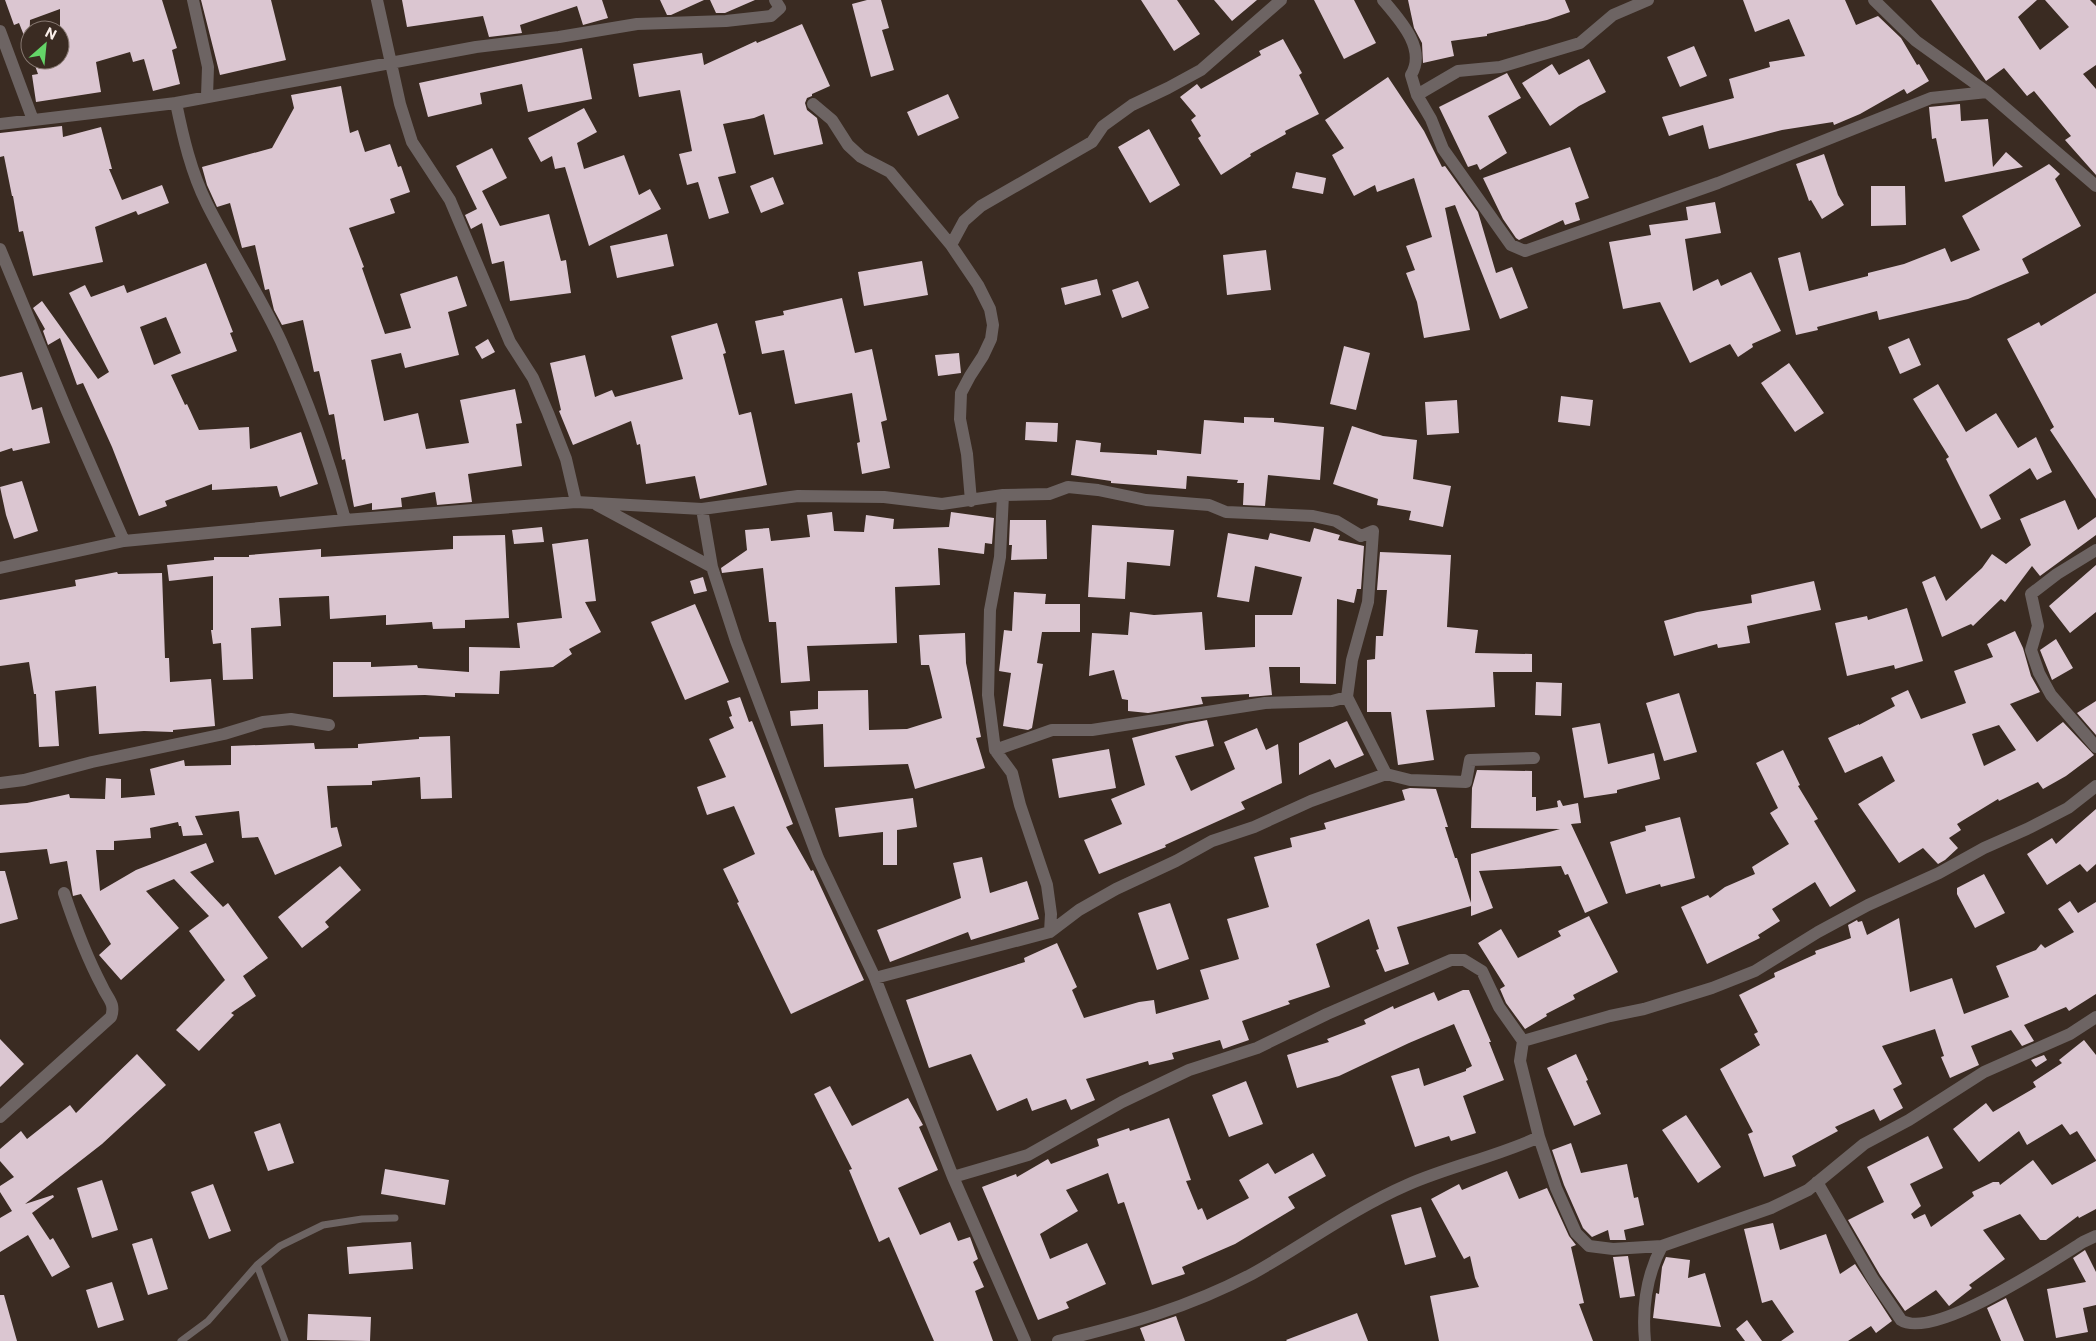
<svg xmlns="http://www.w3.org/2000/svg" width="2096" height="1341" font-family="Commissioner,sans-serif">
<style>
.building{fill:#dbc6d1;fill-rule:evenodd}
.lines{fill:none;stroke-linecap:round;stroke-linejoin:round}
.lane{stroke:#6d6463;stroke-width:7}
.street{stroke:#6d6463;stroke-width:12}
</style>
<rect width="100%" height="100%" fill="#3a2b22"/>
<path class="building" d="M5 0H162L177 48 172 50 180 84 153 91 144 59 133 62 130 52 96 62 101 92 36 102 32 75 38 74 33 60H60V9L30 20 29 48 19 23 14 25Z
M201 0H271L286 60 220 75Z
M402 0H602L608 18 583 25 577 6 520 25 522 33 489 37 483 16 407 27Z
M660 0H704L671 15H667Z
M710 0H755L725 13H716Z
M867 0H881L889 28 882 30 894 70 871 77 852 4Z
M1141 0H1177L1200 34 1174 51Z
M1214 0H1257L1232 21Z
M1314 0H1354L1376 43 1344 59Z
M1408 0H1565L1570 12 1547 20 1487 34V36L1451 41 1454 56 1423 63 1422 43 1414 28Z
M1743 0H1845L1856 25 1878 16 1901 38 1917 65 1919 64 1929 81 1907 94 1904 89 1860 114 1834 125 1833 122 1782 130 1709 149 1703 125 1669 136 1662 117 1734 98 1729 79 1770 67 1769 62 1805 56 1789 19 1755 32Z
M1931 0H2037L2018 17 2040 50 2069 27 2045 0H2090L2096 6V65L2083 74 2096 89V175L2065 140 2071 136 2034 91 2027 96 2004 68 1986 81Z
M802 24 830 86 812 94V96L807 98 805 103 807 110 817 118 823 144 774 155 764 114 754 118 723 124 736 173 718 177 729 213 709 219 698 182 687 185 679 154 692 151 680 90 639 97 633 64 702 53 704 65 756 41 757 43Z
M1283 39 1302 73 1299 75 1319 114 1285 131 1286 134 1250 154 1251 156 1221 175 1198 138 1201 136 1191 120 1196 116 1180 97 1197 84 1201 89 1261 55 1259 51Z
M1694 46 1707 76 1680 87 1667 57Z
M582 48 592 99 528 112 522 84 480 93 482 104 428 117 419 83Z
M1589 59 1606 92 1579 106 1550 126 1522 83 1552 64 1559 75Z
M1507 73 1521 98 1488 116 1507 153 1480 170 1477 164 1468 167 1439 107Z
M1388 77 1424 131 1442 167 1445 166 1478 212 1496 273 1512 267 1528 308 1500 319 1455 205 1445 208 1470 330 1424 338 1417 302 1406 273 1415 270 1406 246 1432 237 1414 178 1377 192 1375 185 1354 196 1332 155 1344 148 1325 120Z
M341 86 350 133 358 130 365 152 390 144 398 167 401 166 410 192 390 199 395 213 349 228 364 267 362 268 385 334 411 328 400 294 457 276 467 306 448 312 459 355 405 368 401 353 371 360 384 421 418 413 426 449 469 443 460 400 515 389 522 423 516 424 522 466 468 474 472 502 437 505 435 492 401 498 402 507 372 510V503L354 507 345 459 342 460 334 414 329 415 319 371 314 372 303 320 282 325 274 310 269 289 265 290 255 245 242 248 230 203 217 207 207 185 202 167 272 148 294 108 291 95Z
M948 94 959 118 918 136 907 112Z
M1960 104 1961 121 1988 119 1993 167 2006 152 2023 167 1945 182 1936 138 1932 139 1929 107Z
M584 108 597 132 577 143 584 169 624 155 639 195 650 189 661 209 589 246 565 167 555 169 552 156 541 162 528 138Z
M62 126 63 137 101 127 112 169H109L122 200 162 185 169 203 138 215 136 211 95 227 103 262 33 276 23 231 19 232 13 196H12L4 156 0 157V133Z
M1149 129 1180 185 1150 203 1118 147Z
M1570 147 1589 198 1575 203 1580 220 1565 225 1563 220 1519 240 1516 238 1503 219 1483 178Z
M492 148 507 178 482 191 500 226 549 214 561 261 566 260 571 293 510 301 504 261 492 264 482 223 471 229 465 215 477 209 456 166Z
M1824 154 1838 195 1844 205 1822 219 1811 200 1809 201 1796 164Z
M2049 164 2060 174 2055 179 2081 226 2022 259 2029 273 1968 299 1879 320 1877 311 1817 327 1818 330 1796 335 1778 258 1800 252 1809 291 1868 276V273L1904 264 1945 248 1951 262 1980 250 1962 216Z
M1296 172 1326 178 1323 194 1292 188Z
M773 177 784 204 761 213 750 186Z
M1871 186H1905L1906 225 1871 226Z
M1715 202 1721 233 1685 239 1693 291 1718 279 1721 286 1751 272 1781 331 1752 344 1753 347 1738 357 1730 344 1690 363 1660 302 1623 309 1609 242 1651 235 1649 225 1688 220 1686 207Z
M667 234 674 266 617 278 610 246Z
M1266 250 1271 290 1227 295 1223 255Z
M922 261 928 295 864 306 858 272Z
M206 263 233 332 230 333 237 351 171 375 185 405 187 404 199 430 249 427 250 449 301 432 318 484 280 497 277 486 212 490V484L165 501 167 506 139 516 112 447 83 383 77 385 60 338 48 345 43 331 45 329 33 308 42 301 98 379 109 372 69 293 85 285 91 297 124 285 127 293ZM166 317 181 353 154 365 140 327Z
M1097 279 1101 295 1065 305 1061 288Z
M1138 281 1149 308 1122 318 1112 290Z
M2096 293V499L2050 430 2054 427 2007 339 2039 322 2041 326Z
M842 298 855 353 872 349 887 420 881 422 890 468 862 474 857 443 860 442 852 393 795 404 784 350 762 354 755 321 784 315 783 311Z
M717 323 726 353 723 354 739 415 751 412 767 485 700 499 695 476 646 484 640 444 637 445 631 421 573 445 559 411 561 410 550 363 585 355 595 397 612 390 615 397 683 379 671 336Z
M1909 338 1921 365 1900 374 1888 347Z
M488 339 495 352 482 359 475 347Z
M1344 346 1370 353 1356 410 1330 404Z
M959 353 961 373 938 376 935 355Z
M1789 363 1824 413 1795 432 1761 383Z
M22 372 32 410 42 407 50 443 13 451 12 448 0 452V377Z
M1938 384 1966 432 1996 413 2018 448 2036 437 2052 472 2037 480 2030 468 1989 495 2001 519 1981 529 1946 459 1949 457 1913 399Z
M1561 396 1593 400 1590 426 1558 422Z
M1457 400 1459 433 1427 435 1425 402Z
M1244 417 1274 418V422L1324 427 1320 480 1268 475 1265 506 1243 505 1244 483H1237L1238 480 1187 476 1186 489 1111 483V481L1071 475 1076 440 1101 443 1100 452 1157 455V450L1201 454 1204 420 1244 423Z
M1026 422 1058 423 1057 442 1025 440Z
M1352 426 1383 436 1417 440 1413 479 1451 486 1443 527 1409 520 1411 511 1377 505 1378 499 1333 484Z
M22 481 38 531 14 539 6 515 0 487Z
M2065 500 2078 530 2096 517V535L2040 576 2032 566 2005 602 2001 599 1973 626 1971 624 1942 637 1922 582 1935 576 1946 601 1982 568 1992 554 2006 564 2031 545 2020 519Z
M832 512 834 531 864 532 866 515 894 519 893 529 949 527 951 512 994 518 992 544 985 543 984 554 938 548 940 585 895 587 897 643 807 646 810 681 781 683 776 622H769L763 568 722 573 721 568 747 550 745 530 769 528 771 541 810 537 807 515Z
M1010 520H1046L1047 559 1011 560 1012 545H1009Z
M1092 525 1174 530 1170 566 1127 562 1125 599 1088 597Z
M542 527 544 542 514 544 512 530Z
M1314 528 1340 535 1338 540 1364 546 1361 589H1357L1354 603 1337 599 1336 684 1300 683V667H1269L1272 695 1249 697V694L1201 697 1203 704 1148 713 1128 711V700L1122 699 1114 670 1089 676 1092 633 1128 635 1130 612 1154 615 1202 612 1205 650 1255 647V615H1292L1302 577 1255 566 1249 602 1217 597 1228 533 1268 540 1270 533 1310 542Z
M505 535 509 618 465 620V628L433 629 432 622 386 625V615L330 619 329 596 279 598 281 626 251 628 253 679 223 680 221 643 213 644 211 630H213V576L169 581 167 565 214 560V557H249V555L321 549V557L453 549V536Z
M588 539 596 601 585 602 601 632 569 649 572 654 553 667 500 671 499 694 455 693V697L425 695 333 697V662H371V667L417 665 418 668 469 672V647L520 648 517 623 562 618 552 544Z
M1380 552 1451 555 1447 627 1478 630 1475 653 1532 654V672H1493L1495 707 1426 710 1434 760 1398 765 1391 712H1367V660L1375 659 1376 636H1383L1387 590H1377Z
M2096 565V612L2070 633 2049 606Z
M117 572 118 574 162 573 165 658H169L170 682 211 679 215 726 173 730V732L144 731 99 734 96 686 55 691 59 746 39 747 36 694H34L29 662 0 666V600L76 586 75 580Z
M703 577 707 591 694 594 690 581Z
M1814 581 1821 610 1747 626 1750 643 1718 648 1717 644 1674 656 1664 621 1697 612 1752 603 1751 595Z
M1014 592 1046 594 1045 604H1080V632H1042L1037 663 1043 664 1032 728 1028 730 1003 726 1011 673 999 671 1004 630 1012 631Z
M695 604 729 682 685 700 651 622Z
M1907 608 1923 661 1895 669 1894 665 1847 676 1835 623 1867 616 1868 620Z
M2015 631 2023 648 2031 676 2040 692 2010 704 2037 742 2063 722 2094 755 2066 776 2043 789 2038 782 1999 801 1998 799 1957 824 1961 830 1949 838 1958 848 1945 860 1938 864 1923 848 1899 863 1858 804 1895 781 1882 756 1845 773 1828 738 1859 724V725L1895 706 1891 698 1908 690 1921 719 1966 703 1954 671 1993 657 1987 644ZM1999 725 2016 750 1984 766 1972 734Z
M965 633 966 663 981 737 976 738 985 768 915 789 908 764 824 767 823 724 791 726 790 711 818 709V691L868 690 869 730 907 729 942 718 929 665H921L919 635Z
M2056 639 2073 668 2052 680 2040 650Z
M1536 682 1562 683 1561 716 1535 715Z
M1679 693 1697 752 1664 761 1646 703Z
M740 697 749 722 752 721 793 824 786 827 811 871 813 870 864 980 791 1014 737 903 739 902 723 869 755 854 734 806 707 815 697 787 726 777 709 739 734 728 729 717 732 716 727 701Z
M2096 701V735L2077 713Z
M1207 720 1214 746 1175 756 1191 791 1235 769 1224 742 1257 728 1266 750 1278 744 1282 783 1241 802 1245 809 1165 845 1166 847 1099 874 1084 840 1122 824 1111 799 1145 785 1132 738 1186 724Z
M1347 721 1364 755 1335 768 1330 759 1299 775V743Z
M1600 723 1608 764 1654 753 1660 779 1617 790V793L1584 798 1572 728Z
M450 736 452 798 421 799 420 777 372 781V785L327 786 331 828 337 827 342 846 275 875 258 837 242 838 239 811 195 816 203 835 183 836 181 826H179L178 822 150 828 151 838 114 841V850H96L100 891 136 870 206 843 214 862 190 872 223 907 228 903 268 958 243 976 256 996 231 1013 234 1015 199 1051 176 1030 225 980 189 931 209 916 174 879 146 891 179 928 121 980 99 955 111 944 81 894 73 896 67 861 50 864 47 849 0 853V805L27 803 69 794 70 798 105 799 106 778 121 779V798L155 795 150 769 184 760 185 766 231 765V746L314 743 315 749 358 748V744L419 739V737Z
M1109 749 1116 788 1059 798 1052 759Z
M1783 750 1800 785 1798 786 1818 819 1814 821 1856 891 1830 907 1815 882 1772 909 1780 921 1758 935 1760 938 1707 964 1681 907 1708 895 1710 898 1725 887 1755 874 1752 867 1789 844 1770 813 1778 808 1756 763Z
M1477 770 1532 771V797H1536V811L1558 807 1557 801 1560 800 1563 806 1578 803 1581 823 1571 824 1608 903 1585 913 1568 874 1565 875 1561 866 1479 871 1493 908 1471 916V906L1397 927 1409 964 1385 972 1376 950 1379 949 1369 919 1316 944 1330 987 1288 1001 1290 1004 1242 1021 1249 1040 1223 1049 1220 1040 1172 1053 1174 1059 1149 1065 1148 1061 1086 1079 1095 1100 1071 1110 1066 1099 1032 1111 1027 1098 997 1111 971 1054 929 1068 906 1000 1025 962 1024 958 1057 943 1077 987 1072 990 1084 1018 1139 1002 1154 1000 1156 1014 1209 999 1200 970 1239 959 1227 919 1269 907 1254 857 1292 847 1290 838 1326 829 1324 823 1405 800 1402 790 1410 788 1436 789 1448 827H1445L1455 858H1457L1471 903V854L1560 829 1471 828 1472 788Z
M913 798 917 827 897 830V865H883V832L839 837 835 808Z
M2096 809V864L2087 872 2080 864 2047 885 2027 854 2052 838 2056 844Z
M1680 817 1695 878 1661 887 1660 884 1626 894 1610 842 1646 831 1645 826Z
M982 857 990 893 1027 881 1039 919 971 940 968 932 890 962 877 930 961 898 953 863Z
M340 866 361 890 325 922 329 927 302 948 278 917Z
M0 871H5L18 919 0 924Z
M1984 874 2005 913 1975 928 1957 894V888Z
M2070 901 2078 913 2096 902V994L2069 1011 2066 1007 2024 1025 2034 1041 2022 1046 2011 1030 1971 1046 1979 1065 1950 1078 1941 1057 1944 1056 1935 1029 1882 1046 1902 1084 1893 1089 1903 1108 1880 1121 1874 1109 1835 1127 1838 1131 1792 1156 1796 1166 1764 1177 1748 1134 1753 1132 1720 1069 1760 1045 1754 1034 1758 1032 1739 995 1775 977 1774 973 1816 954 1815 951 1851 938 1848 925 1857 920 1858 922 1862 921 1867 935 1899 918 1910 992 1952 978 1964 1014 2009 997 1996 966 2036 950 2041 944 2045 948 2074 932 2058 909Z
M1170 903 1189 959 1157 970 1138 913Z
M1589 916 1618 972 1573 995 1575 999 1546 1014 1547 1016 1525 1029 1506 1003 1500 989 1505 986 1478 943 1501 929 1518 958 1561 936 1558 931Z
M1463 990H1469L1491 1042H1489L1504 1080 1463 1096 1476 1133 1451 1141 1449 1136 1415 1147 1391 1076 1419 1068 1424 1086 1466 1071V1069L1472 1066 1454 1024 1409 1043 1339 1076 1297 1088 1287 1055 1329 1042 1327 1039 1366 1024 1364 1020 1393 1006 1394 1009 1434 992 1438 1001Z
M0 1039 24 1064 0 1087Z
M2084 1040 2096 1055V1160L2077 1131 2070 1135 2062 1124 2027 1145 2019 1131 1979 1162 1953 1129 1986 1103 1993 1112 2036 1087 2033 1082 2062 1063 2059 1060Z
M137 1054 166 1085 102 1144 25 1204 53 1195 54 1197 32 1213 50 1240 53 1238 70 1267 52 1277 28 1235 0 1252V1218L12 1211 0 1192V1186L14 1177 0 1161V1149L21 1131 27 1139 70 1105 76 1113Z
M1576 1054 1588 1080 1586 1081 1601 1114 1574 1126 1547 1068Z
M2044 1055 2047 1060 2036 1067 2031 1060Z
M1246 1081 1263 1124 1229 1137 1212 1095Z
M830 1086 852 1126 908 1098 923 1125 919 1127 938 1170 898 1188 920 1235 950 1222 958 1241 970 1237 978 1259 973 1262 984 1287 975 1291 993 1341H934L889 1237 879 1242 849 1170 852 1169 814 1094Z
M1686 1115 1721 1167 1698 1183 1662 1130Z
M1169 1118 1191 1180 1186 1181 1198 1210 1202 1208 1207 1220 1249 1198 1239 1180 1268 1163 1275 1174 1313 1153 1326 1176 1288 1197 1295 1208 1235 1244 1182 1267 1185 1274 1152 1285 1124 1202 1118 1204 1108 1173 1066 1190 1078 1211 1040 1234 1050 1259 1087 1243 1106 1284 1066 1302 1069 1308 1038 1320 982 1187 1016 1174 1017 1177 1048 1159 1051 1164 1099 1146 1097 1139 1129 1128 1130 1131Z
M280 1123 294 1163 268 1171 254 1132Z
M1928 1136 1943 1168 1910 1184 1921 1206 1911 1214 1914 1219 1925 1214 1931 1227 1974 1196 1972 1192 1993 1182H1999L2000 1185 2033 1160 2052 1185 2096 1161V1209L2079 1218 2078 1216 2046 1240H2040L2020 1214 1983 1230 2005 1259 1969 1285 1972 1288 1949 1306 1936 1290 1905 1311 1880 1275 1848 1220 1884 1202 1867 1167Z
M1571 1143 1581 1173 1627 1164 1634 1198 1638 1197 1644 1225 1624 1230 1626 1240H1610L1608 1230 1592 1237 1583 1228 1564 1185 1552 1150Z
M385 1169 449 1180 445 1205 381 1194Z
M1507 1171 1519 1199 1547 1188 1569 1236 1576 1245 1571 1247 1584 1303 1579 1304 1593 1341H1439L1430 1296 1479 1287 1475 1278 1470 1256 1464 1259 1431 1199 1459 1184 1462 1190Z
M102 1180 118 1230 92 1238 77 1188Z
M213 1184 231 1231 209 1239 191 1192Z
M1421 1207 1436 1257 1405 1265 1391 1215Z
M1773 1223 1780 1250 1826 1234 1840 1274 1855 1264 1892 1321 1876 1333 1871 1326 1848 1341H1781L1794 1332 1772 1300 1762 1303 1744 1229Z
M152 1238 168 1289 148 1295 132 1244Z
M411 1242 413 1269 349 1274 347 1247Z
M2085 1250 2096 1272V1305L2083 1308 2088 1332 2056 1338 2047 1289 2086 1282 2073 1258Z
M1628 1256 1635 1296 1620 1298 1613 1257Z
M1666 1257 1690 1260 1688 1278 1705 1273 1721 1327 1653 1318 1656 1293 1659 1294 1662 1267Z
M112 1282 124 1320 98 1328 86 1290Z
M0 1295H4L17 1341H0Z
M2006 1298 2024 1341H2001L1987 1308Z
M1357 1313 1368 1341H1287L1286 1340Z
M308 1314 371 1317 370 1341 307 1340Z
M1176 1316 1185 1341H1145L1140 1328Z
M1747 1320 1762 1341H1745L1736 1329Z"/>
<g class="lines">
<path class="lane" d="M257 1265 285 1341
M181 1341 208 1321 257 1265 280 1246 323 1225 362 1219 395 1218"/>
<path class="street" d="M193 0 208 67 207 96
M377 0 400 104 412 142 450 200 510 342 533 378 548 413 566 459 576 502
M1383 0C1400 20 1427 49 1411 75L1417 95 1431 119 1443 149 1511 245 1525 251 1718 183 1931 98 1987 92
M1874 0 1916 41 1987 92 2096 186
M0 31 33 120
M1417 95 1458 71 1500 67 1580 43 1613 15 1648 0
M176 103C183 137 191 172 207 204 230 250 259 294 281 341 307 399 329 458 345 520
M813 104 832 120 848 145 861 157 890 172 951 245 978 285 990 309 993 325 991 339 983 356 970 376 961 393 960 419 967 454 971 501
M0 124 176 103 476 47 559 37 637 24 726 21 771 16 780 8 775 0
M951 245 964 221 981 206 1092 142 1103 126 1132 105 1168 88 1201 70 1281 0
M0 249 67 411 124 541
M1003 495 1000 557 990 610 988 695 995 750 1012 773 1020 805 1047 885 1051 914 1050 932
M597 505 712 567
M702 509 712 567 736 641 818 858 875 978 953 1177 1025 1341
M2096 550 2057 574 2031 594 2038 626 2031 650 2039 673 2051 695 2096 747
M0 568 124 541 345 520 576 502 702 509 798 496 884 497 942 504 1003 495 1049 494 1068 487 1098 490 1146 500 1209 505 1226 512 1313 516 1336 521 1361 536 1373 531 1368 602 1352 660 1347 697 1386 774
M995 750 1052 730H1092L1265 703 1332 701 1347 697
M0 783 24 780 92 762 224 734 263 722 291 719 329 725
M875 978 1050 932 1079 910 1116 889 1176 861 1212 841 1254 827 1311 801 1386 774 1410 780 1466 782 1470 760 1534 758
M1523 1041 1610 1016 1644 1009 1712 988 1755 971 1818 932 1868 905 1939 873 1984 848 2027 829 2068 808 2096 786
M0 1117 111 1017C116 1003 107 998 102 986 86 956 75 926 64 893
M953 1177 1028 1155 1122 1102 1189 1070 1257 1048 1327 1014 1451 960H1464L1482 971 1499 1007 1523 1041 1520 1061 1539 1137 1556 1188 1576 1233 1589 1246 1613 1249 1662 1246 1771 1208 1808 1190 1864 1144 1909 1120 1984 1072 2070 1034 2096 1017
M1817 1182 1873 1279 1901 1320C1933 1341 2053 1261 2083 1242L2096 1236
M1058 1341C1126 1325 1190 1307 1252 1274 1304 1245 1352 1209 1407 1185 1450 1166 1496 1157 1539 1137
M1645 1341C1642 1308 1646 1276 1662 1246"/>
</g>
<g transform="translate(45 45) rotate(27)"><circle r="24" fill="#3a2b22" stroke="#877972"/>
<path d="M0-4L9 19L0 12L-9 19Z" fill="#64d468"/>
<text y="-8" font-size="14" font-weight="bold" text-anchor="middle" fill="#faefea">N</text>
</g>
</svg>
